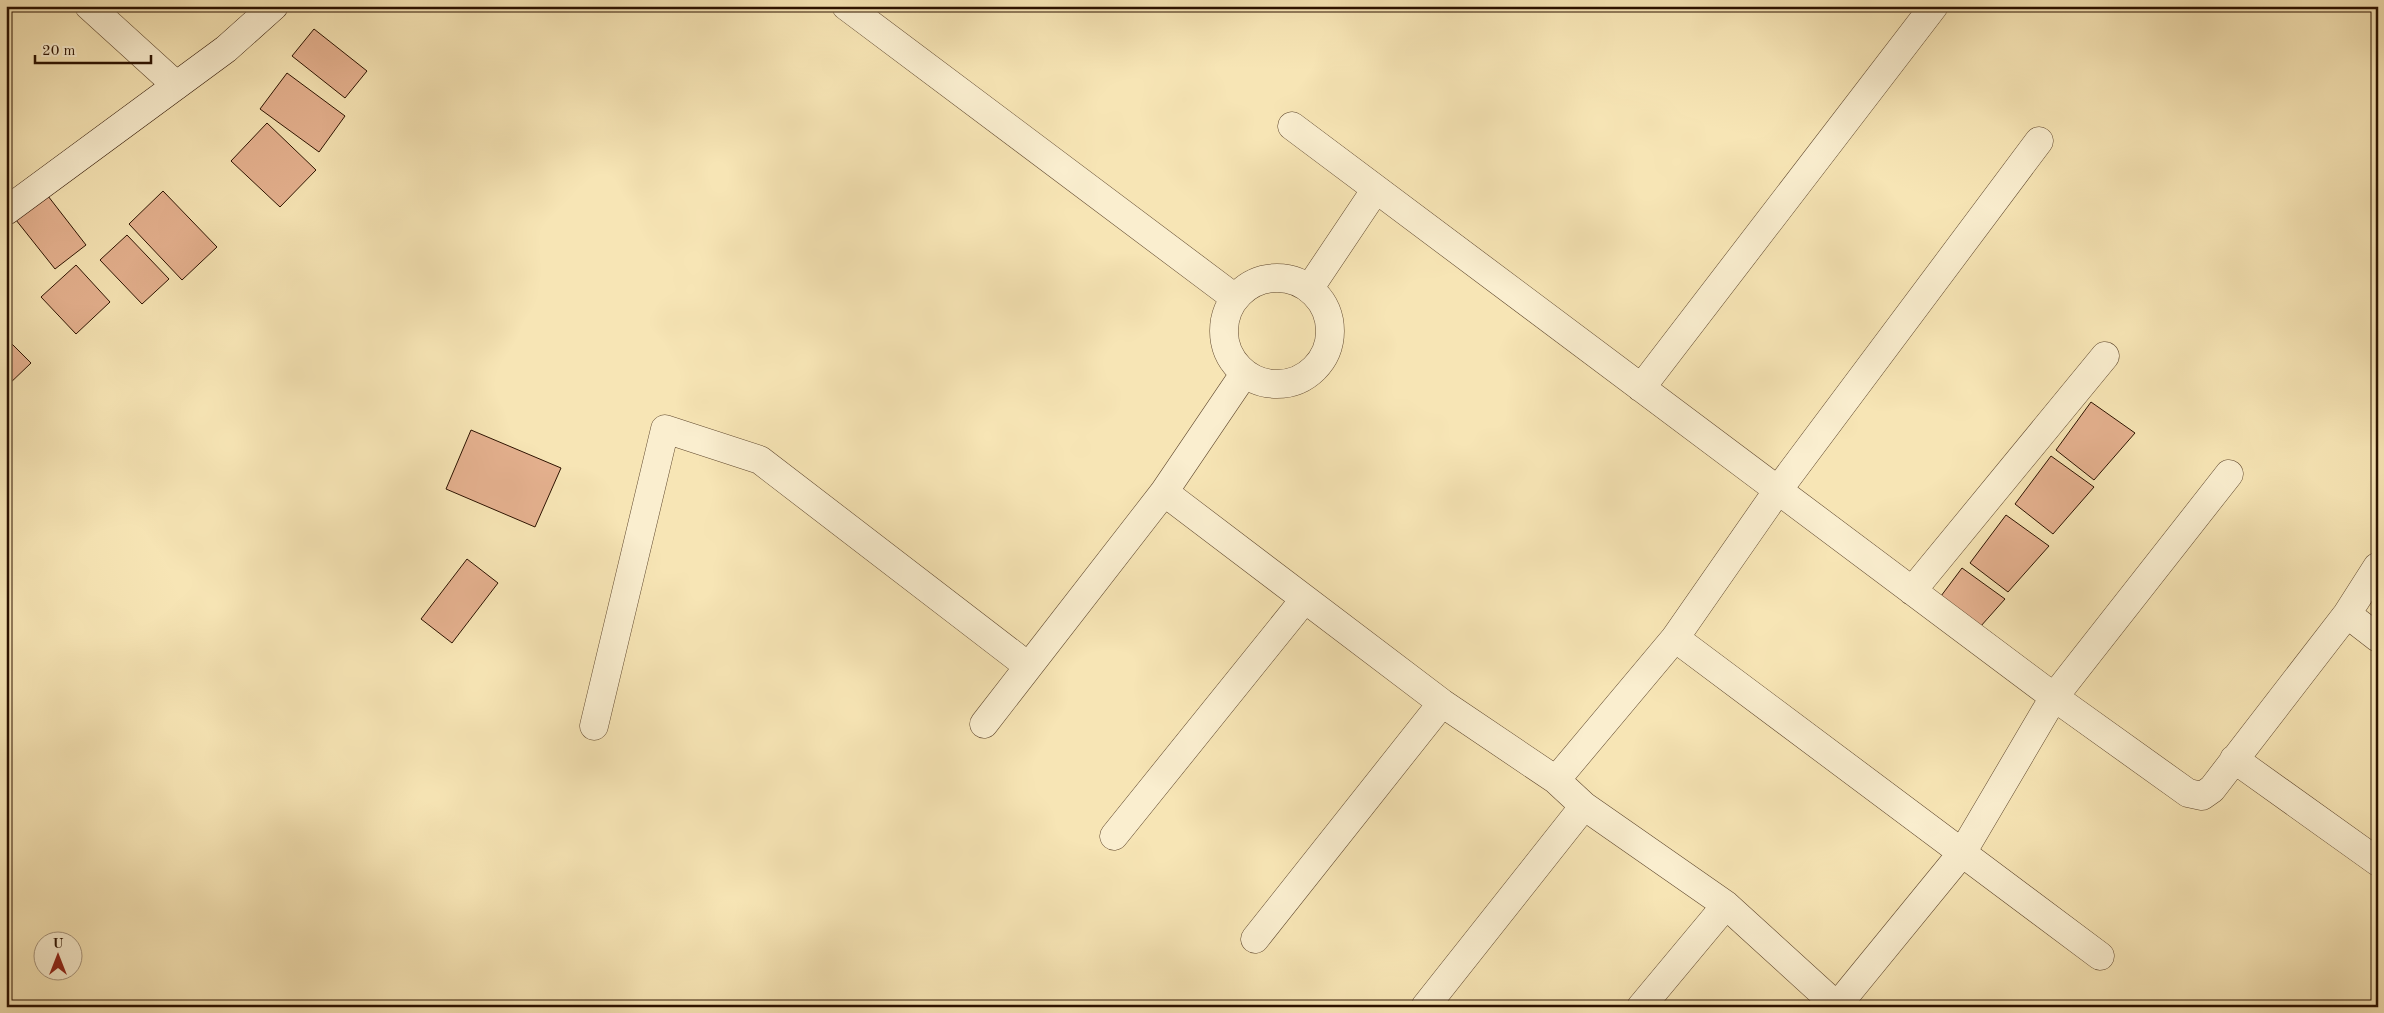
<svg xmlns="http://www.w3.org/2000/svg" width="2384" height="1013" font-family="'Old Standard TT',serif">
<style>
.building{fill:#e5b18f;stroke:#2c1200}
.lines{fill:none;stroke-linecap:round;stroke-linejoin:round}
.street-casing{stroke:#5f472d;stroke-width:29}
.secondary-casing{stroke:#2c1200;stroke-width:29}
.street{stroke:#faeecf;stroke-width:28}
.secondary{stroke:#faeecf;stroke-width:28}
</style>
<rect width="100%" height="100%" fill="#f7e5b5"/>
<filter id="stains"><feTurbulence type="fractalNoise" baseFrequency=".004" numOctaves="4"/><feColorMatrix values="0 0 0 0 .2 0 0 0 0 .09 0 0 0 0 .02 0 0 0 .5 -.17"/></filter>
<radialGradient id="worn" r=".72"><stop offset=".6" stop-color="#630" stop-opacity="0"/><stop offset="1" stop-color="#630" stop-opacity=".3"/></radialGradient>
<path class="building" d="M314 29 367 71 345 98 292 56Z
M287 73 345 116 319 152 260 109Z
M267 123 316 170 280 207 231 161Z
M163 191 217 247 182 280 129 224Z
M48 196 86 245 55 269 16 220Z
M127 235 169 279 142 304 100 260Z
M76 265 110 302 76 334 41 297Z
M6 338 31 363 6 387Z
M2091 402 2135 433 2094 480 2056 450Z
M471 430 561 468 535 527 446 489Z
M2051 456 2094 487 2053 534 2015 504Z
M2006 515 2049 546 2008 592 1970 563Z
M467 559 498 583 452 643 421 619Z
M1962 568 2005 599 1964 645 1926 616Z"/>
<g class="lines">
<g class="street-casing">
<path id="street" d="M89 6 176 85
M846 6 1235 298
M1292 126 2054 697 2188 793 2202 796 2212 789 2347 614 2377 567
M1224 331a53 53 0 1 1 106 0a53 53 0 1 1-106 0Z
M1309 289 1376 189
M1641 388 1934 6
M1164 492 1442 703 1556 780
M1912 591 2105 356
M2347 614 2378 638
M1675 638 2100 956
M984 724 1164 492 1244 374
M594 726 665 429 760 460 1028 666
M2234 759 2378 862
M1114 836 1304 600
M1255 939 1442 703
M1837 1006 1962 853 2054 697 2229 474
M1425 1007 1584 806
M1641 1007 1726 905
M1838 1007 1726 905 1584 806 1556 780 1675 638 1778 490 2039 141"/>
</g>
<g class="secondary-casing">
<path id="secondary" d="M6 211 226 49 274 6"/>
</g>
<use href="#street" class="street"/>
<use href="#secondary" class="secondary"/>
</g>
<rect width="2384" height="1013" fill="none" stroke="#f7e5b5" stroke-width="25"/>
<rect x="8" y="8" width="2369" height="998" fill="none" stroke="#2c1200" stroke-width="2.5"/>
<rect x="12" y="12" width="2359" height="988" fill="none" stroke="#2c1200"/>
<g transform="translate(58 956)"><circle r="24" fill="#faeecf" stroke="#a8967c"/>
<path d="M0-4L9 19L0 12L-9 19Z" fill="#8f2418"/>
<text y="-8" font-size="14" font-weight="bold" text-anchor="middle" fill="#2c1200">U</text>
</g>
<path d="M35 55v8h116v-8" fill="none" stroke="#2c1200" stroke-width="2.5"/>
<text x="42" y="55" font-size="15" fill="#2c1200" stroke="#faeecf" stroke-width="4" paint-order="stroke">20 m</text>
<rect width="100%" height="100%" filter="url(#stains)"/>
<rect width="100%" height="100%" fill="url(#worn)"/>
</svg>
